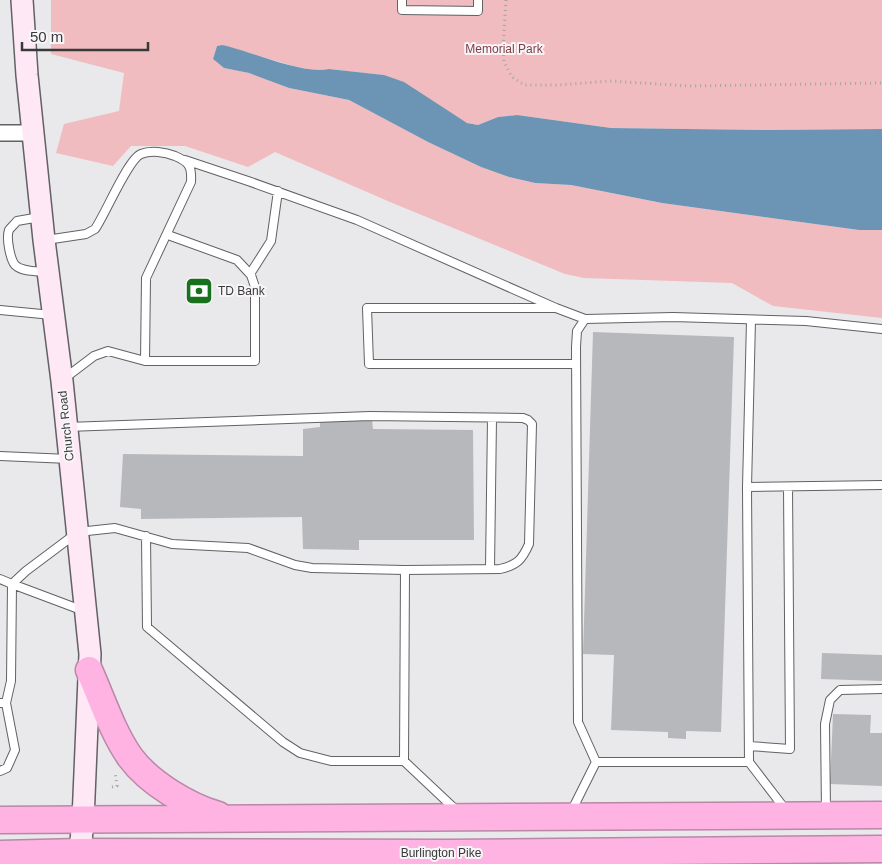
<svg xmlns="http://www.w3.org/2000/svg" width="882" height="864" font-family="Arial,sans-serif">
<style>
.green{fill:#f1bcbf}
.water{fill:#6c95b5}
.building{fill:#b7b8bb}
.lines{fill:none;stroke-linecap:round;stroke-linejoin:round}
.lane-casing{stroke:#626163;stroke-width:10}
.street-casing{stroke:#626163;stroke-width:18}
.secondary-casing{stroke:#626163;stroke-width:24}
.highway-casing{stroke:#b988a7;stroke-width:29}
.path{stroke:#a4a3a5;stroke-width:3;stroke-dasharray:1 4;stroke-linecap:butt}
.lane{stroke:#fff;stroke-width:8}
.street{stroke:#fff;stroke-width:15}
.secondary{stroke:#ffe8f6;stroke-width:21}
.highway{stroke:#feb3e2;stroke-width:26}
.labels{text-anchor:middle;stroke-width:4;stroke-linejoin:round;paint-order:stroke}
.park-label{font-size:12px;fill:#833d45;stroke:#f7f5f8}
.poi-label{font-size:12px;fill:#3a393a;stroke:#f7f5f8;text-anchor:start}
.street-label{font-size:12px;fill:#3a393a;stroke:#f7f5f8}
</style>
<rect width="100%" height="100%" fill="#e9e8eb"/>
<path class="green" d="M51 0H882V129L771 130 611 128 517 115 498 117 478 125 467 123 384 75 329 69 320 71 297 67 222 45 217 46 213 59 224 68 249 73 289 88 349 100 428 142 481 167 509 177 535 183 571 185 662 203 859 230H882V318L773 306 732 283 584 278 565 274 390 202 275 152 248 167 185 146H131L113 166 56 153 64 124 119 111 124 73 51 54Z"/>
<path class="water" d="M222 45C251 51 302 75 329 69L384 75 404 82 467 123 478 125 498 117 517 115 611 128 771 130 882 129V230H859L662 203 571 185 535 183 509 177 481 167 428 142 349 100 289 88 249 73 224 68 213 59 217 46Z"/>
<path class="building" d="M593 332 734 337 721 732 686 731V739L668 738V732L611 730 614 655 583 654Z
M372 420 373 429 473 430 474 540H359V550L303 549 302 517 141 519V509L120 507 123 454 303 456V429L320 427V421Z
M822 653 882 655V681L821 679Z
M833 714 871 715 870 733H882V786L830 784Z"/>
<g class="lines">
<g class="lane-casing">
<path id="lane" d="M402 0V10L478 11V0
M185 160 248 181 357 220 556 308 585 319
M40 217 17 221C15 224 11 227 9 230 6 237 10 259 15 265 22 272 36 271 46 272
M46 240 86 234 95 229C105 215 128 159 141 154 151 150 165 152 175 156 189 162 192 166 191 182L146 278 145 361
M250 274 271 241 278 191
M556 308H367L369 364H576
M0 310 52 315
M751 320 747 487 749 762 785 809
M65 378 94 356 108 351 145 361H255V287L251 275 237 260 168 235
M67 427 370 416 523 418 528 420 532 424 529 544C522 560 517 565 500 569L405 570 312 568 295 565 248 548 172 544 115 528 78 532 26 571 12 584 84 611
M0 456 69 459
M747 487 882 485
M146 536 147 627 283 742 300 753 331 761H404L456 810
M490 569 492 418
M0 579 12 584 11 681 6 703H0
M749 746 790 749 788 487
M404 761 405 570
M596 762 578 722 576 347 577 331 585 319 673 317 806 321 882 329
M596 762H749
M0 771 7 768 15 750 6 703
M826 811 825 724 830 700 840 690 882 689
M571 812 596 762"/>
</g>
<g class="street-casing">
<path id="street" d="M0 133H34"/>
</g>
<g class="secondary-casing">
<path id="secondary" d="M22 0 27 75 44 240 62 381 90 654 83 820 80 852 73 864"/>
</g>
<g class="highway-casing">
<path id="highway" d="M89 670C102 699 112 731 130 757 149 783 188 806 218 815
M0 820 882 815
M0 854 80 852 447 853 882 849"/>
</g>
<path class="path" d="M506 0 503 47 504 62 512 77 524 85H559L610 81 689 86 882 83
M112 787 117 786 115 772"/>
<use href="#lane" class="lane"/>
<use href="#street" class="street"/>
<use href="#secondary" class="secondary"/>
<use href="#highway" class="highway"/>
</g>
<defs>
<g id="bank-square" transform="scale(1.4375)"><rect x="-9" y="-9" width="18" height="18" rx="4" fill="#18711d" stroke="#f7f5f8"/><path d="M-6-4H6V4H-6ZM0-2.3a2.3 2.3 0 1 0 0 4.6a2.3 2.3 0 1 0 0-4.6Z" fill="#fff"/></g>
</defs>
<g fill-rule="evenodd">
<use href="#bank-square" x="199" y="291"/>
</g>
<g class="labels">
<g class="park-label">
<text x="504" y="53">Memorial Park</text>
</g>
<g class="poi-label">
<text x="218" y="295">TD Bank</text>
</g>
<g class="street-label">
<text transform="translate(66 426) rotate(-96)" y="4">Church Road</text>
<text x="441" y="857">Burlington Pike</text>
</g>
</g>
<path d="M22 42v8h126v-8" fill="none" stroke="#3a393a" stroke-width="2.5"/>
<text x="30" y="42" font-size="15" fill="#3a393a" stroke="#f7f5f8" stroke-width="4" paint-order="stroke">50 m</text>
</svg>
